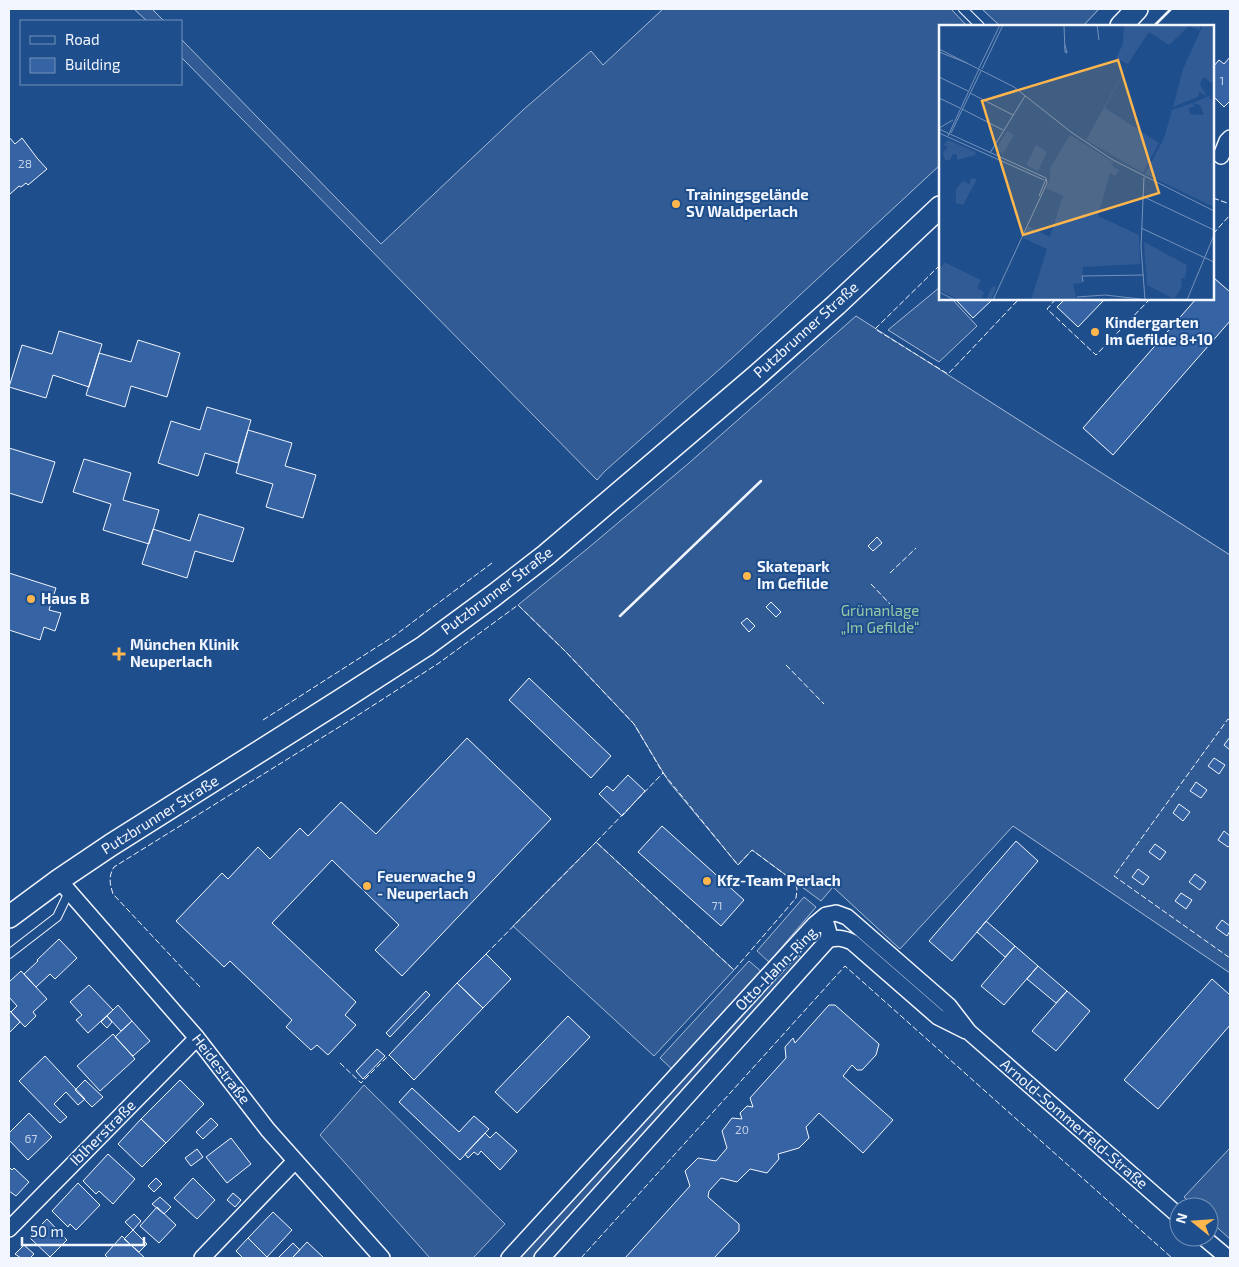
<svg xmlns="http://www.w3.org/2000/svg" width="1239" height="1267" font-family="'Exo 2',sans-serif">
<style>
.built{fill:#305b95;stroke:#a8bbd7}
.building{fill:#3563a3;stroke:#f2f6ff}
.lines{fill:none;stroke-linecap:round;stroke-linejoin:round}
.service-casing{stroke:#f2f6ff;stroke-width:10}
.minor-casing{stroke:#f2f6ff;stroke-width:18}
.secondary-casing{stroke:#f2f6ff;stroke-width:24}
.service{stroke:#1f4e8c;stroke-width:8}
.minor{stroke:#1f4e8c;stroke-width:15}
.secondary{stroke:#1f4e8c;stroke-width:21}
.fence{stroke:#f2f6ff;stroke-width:1;stroke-dasharray:6 2.5;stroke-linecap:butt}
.wall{stroke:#f2f6ff;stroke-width:2.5}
.poi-dot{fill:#ffb74d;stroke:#1f4e8c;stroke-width:2}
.labels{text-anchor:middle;stroke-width:4;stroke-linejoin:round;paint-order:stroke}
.number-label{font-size:12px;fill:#c3d1e8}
.poi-label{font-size:15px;font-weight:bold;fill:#f2f6ff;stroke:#1f4e8c;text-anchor:start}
.street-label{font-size:15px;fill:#f2f6ff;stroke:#1f4e8c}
.park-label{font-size:15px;fill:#97c8a6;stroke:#1f4e8c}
.inset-road{fill:none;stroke:#7391ba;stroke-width:1}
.view{fill:#ffb74d;fill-opacity:0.15;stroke:#ffb74d;stroke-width:2.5}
.inset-edge{fill:none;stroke:#f2f6ff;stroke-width:2.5}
</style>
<rect width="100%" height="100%" fill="#1f4e8c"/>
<path class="built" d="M134 9H152L164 21H147Z
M663 9H951L967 26H940V165L730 360 605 471 597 480 181 57V39L381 244 523 110 591 51 603 65Z
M982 9H1099L1083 26H1000Z
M940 287V299H952L977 326 939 362 888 330Z
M856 316 1230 555V973L1013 826 900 949 833 887 821 901 752 850 738 865 669 782 634 724 566 652 518 605 587 549 689 463Z
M596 842 734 970 654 1056 513 926Z
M804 897 816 907 769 962 757 951Z
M797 953 801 958 532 1258H518Z
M749 961 763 973 674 1071 660 1058Z
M364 1085 505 1224 473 1258H430L320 1135Z
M1230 1148V1239L1209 1220V1207H1195L1184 1197Z"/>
<path class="building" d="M1230 57V101L1224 107 1213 96V67L1219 60 1224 64Z
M9 137 15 144 22 138 37 158 47 169 28 185 26 183 21 187 19 186 9 195Z
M1214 278 1230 292V321L1113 455 1083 428 1196 299H1213V280Z
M955 299H993L973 318Z
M1065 299H1105L1078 327 1057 307Z
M59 331 102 344 89 387 53 375 46 398 9 387 22 345 52 354Z
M138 340 180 353 167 397 131 386 125 407 86 395 99 353 131 362Z
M207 407 251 420 238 463 205 453 198 476 158 463 171 421 200 430Z
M248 430 292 443 285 466 316 475 303 518 266 507 273 484 236 473Z
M9 448 55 462 42 503 9 493Z
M84 459 131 473 123 500 159 510 149 544 103 530 111 504 73 492Z
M199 514 244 528 233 562 195 551 187 578 142 564 153 529 190 541Z
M877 537 882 543 873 551 868 546Z
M9 573 56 588 49 610 61 613 55 631 44 627 40 640 9 630Z
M771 602 781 612 776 617 766 607Z
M747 618 755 626 749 632 741 623Z
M529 678 611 756 591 778 509 700Z
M1230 737V750L1224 745Z
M467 738 551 819 402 976 375 950 399 925 332 860 272 923 356 1002 345 1015 356 1025 328 1055 317 1045 311 1050 286 1027 292 1020 230 961 224 967 176 921 222 873 228 879 258 847 270 859 300 828 308 836 341 802 376 834Z
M1214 758 1225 765 1219 774 1208 766Z
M628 775 645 791 622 816 599 794 607 786 613 791Z
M1196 782 1207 790 1201 798 1190 791Z
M1179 804 1190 812 1183 821 1173 813Z
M662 826 744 900 721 926 638 852Z
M1224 831 1230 836V845L1228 847 1218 840Z
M1016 841 1038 861 952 961 929 941Z
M1155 844 1166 852 1160 860 1149 852Z
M1138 869 1149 877 1143 885 1132 877Z
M1195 874 1206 882 1200 890 1189 882Z
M1181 893 1192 900 1186 909 1175 901Z
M1222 920 1230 926V931L1227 936 1216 928Z
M986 921 1015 946 1005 957 977 932Z
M59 939 77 958 55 979 50 974 36 987 24 974 38 961 37 960Z
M1015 946 1038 966 1004 1005 981 986Z
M486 954 511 979 483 1008 457 983Z
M1038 966 1067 991 1056 1003 1027 979Z
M21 971 47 999 33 1012 36 1016 25 1027 11 1012 17 1006 9 997V982Z
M1212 979 1230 995V1025L1158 1109 1124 1080Z
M457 983 483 1008 414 1080 389 1055Z
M89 985 113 1010 88 1033 76 1020 82 1015 70 1002Z
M426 991 430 995 390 1037 386 1033Z
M1067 991 1090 1011 1056 1051 1032 1031Z
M118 1005 132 1021 121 1031 107 1016Z
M829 1005H835L879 1044 876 1055 862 1070H857L852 1065 843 1076 893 1120 863 1153 819 1113 806 1127 809 1138 799 1148 778 1154 779 1159 767 1173 750 1169 737 1182 721 1178 709 1191 708 1197 739 1224V1231L714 1258H625L690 1186 685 1171 698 1158 716 1161 727 1148 722 1131 732 1118 742 1119 740 1113 747 1106 753 1107 750 1098 786 1058 785 1047 793 1038 795 1043Z
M9 1010 20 1022 9 1033Z
M107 1016 112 1022 107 1028 101 1022Z
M568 1016 590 1037 517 1113 495 1092Z
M132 1021 150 1041 133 1056 115 1037Z
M113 1034 135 1059 100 1091 77 1066Z
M377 1049 385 1056 363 1079 356 1071Z
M45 1056 85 1099 78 1105 66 1092 54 1104 67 1117 60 1123 19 1081Z
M85 1080 103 1097 92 1107 75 1090Z
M180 1080 204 1104 166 1143 141 1119Z
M412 1088 459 1132 474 1116 489 1129 460 1160 399 1102Z
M29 1113 52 1137 28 1160 9 1140V1133Z
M211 1118 218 1125 203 1139 196 1132Z
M141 1119 166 1143 142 1167 118 1144Z
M496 1132 517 1151 500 1170 481 1151 478 1155 474 1152 468 1158 465 1154 485 1133 490 1138Z
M231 1138 251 1164 227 1183 206 1157Z
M197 1149 203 1157 191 1166 185 1158Z
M108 1154 135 1179 113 1204 99 1191 96 1194 83 1181Z
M9 1167 12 1170 14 1168 29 1182 16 1196 9 1191Z
M156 1178 162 1184 154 1192 148 1186Z
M193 1178 215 1200 197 1219 174 1198Z
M78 1183 100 1205 76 1230 70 1224 68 1227 52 1211Z
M233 1193 241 1200 235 1207 227 1200Z
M160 1197 171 1207 164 1214 152 1204Z
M157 1207 176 1225 159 1243 140 1226Z
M273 1212 292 1230 267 1257 248 1238Z
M134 1214 141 1221 133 1230 125 1222Z
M47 1219 67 1240 50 1257 29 1237Z
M133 1230 147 1244 139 1252 124 1239Z
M122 1236 134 1248 145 1258H108L105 1255Z
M248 1238 267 1257 265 1258H243L236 1251Z
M307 1242 324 1258H292Z
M293 1243 300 1250 292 1258H278Z
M24 1245 34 1254 30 1258H21L15 1254Z"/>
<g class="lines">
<g class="service-casing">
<path id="service" d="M963 9 980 26
M9 954 57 917 69 892"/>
</g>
<g class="minor-casing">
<path id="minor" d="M1221 156 1227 141 1230 138
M59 880 197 1038 268 1130 382 1258
M828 940C837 937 843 938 852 942L938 1017 966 1031
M9 1229 197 1038
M1203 1237 1228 1258
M202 1258 295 1161
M509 1258 814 925 826 915 836 913 847 917 949 1006 969 1032 1179 1216
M542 1258 828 940 829 933 827 926 820 924 814 925"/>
</g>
<g class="secondary-casing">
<path id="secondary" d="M1121 26 1137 9
M9 917 59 880 111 845 341 700 425 646 493 596 546 555 755 377 836 305 940 207"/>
</g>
<use href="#service" class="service"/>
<use href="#minor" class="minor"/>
<use href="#secondary" class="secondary"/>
<path class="fence" d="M1213 198 1230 204
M1213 234 1230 215
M940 265 875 329 948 374 1019 299
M1056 299 1047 309 1096 355 1150 299
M890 573 916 548
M871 584 909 624
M786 665 824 704
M263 720 394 636 492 563
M1230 720 1228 719 1114 876 1230 958
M663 773 738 865 752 850 795 882 797 889 796 898 734 970 596 842Z
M486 954 596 842
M200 987 113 894C110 884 108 877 114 867L352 719 439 663 518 605 566 652 634 724 663 773
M340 1063 361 1083 389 1055
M581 1258 845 966 1172 1258"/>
<path class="wall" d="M1154 26 1171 9
M620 616 761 481"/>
</g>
<g class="poi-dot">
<circle cx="676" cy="204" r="5"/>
<circle cx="1095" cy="332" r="5"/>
<circle cx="747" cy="576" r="5"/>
<circle cx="31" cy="599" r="5"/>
<path d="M116.5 646.5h5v5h5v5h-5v5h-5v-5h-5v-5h5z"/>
<circle cx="707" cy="881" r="5"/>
<circle cx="367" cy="886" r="5"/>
</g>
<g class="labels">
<g class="number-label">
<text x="1222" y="85">1</text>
<text x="25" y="168">28</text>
<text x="717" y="910">71</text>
<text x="742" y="1134">20</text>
<text x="31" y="1143">67</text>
</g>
<g class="poi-label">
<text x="686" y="200">Trainingsgelände<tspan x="686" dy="17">SV Waldperlach</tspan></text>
<text x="1105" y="328">Kindergarten<tspan x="1105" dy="17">Im Gefilde 8+10</tspan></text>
<text x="757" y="572">Skatepark<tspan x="757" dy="17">Im Gefilde</tspan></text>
<text x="41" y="604">Haus B</text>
<text x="130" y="650">München Klinik<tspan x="130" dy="17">Neuperlach</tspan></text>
<text x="377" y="882">Feuerwache 9<tspan x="377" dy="17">- Neuperlach</tspan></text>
<text x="717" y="886">Kfz-Team Perlach</text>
</g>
<g class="street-label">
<text transform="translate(806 330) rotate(-42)" y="5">Putzbrunner Straße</text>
<text transform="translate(497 591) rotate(-37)" y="5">Putzbrunner Straße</text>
<text transform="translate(160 815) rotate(-32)" y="5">Putzbrunner Straße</text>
<text transform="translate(776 969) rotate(-46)" y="5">Otto-Hahn-Ring</text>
<text transform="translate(221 1069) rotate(52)" y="5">Heidestraße</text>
<text transform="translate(1074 1124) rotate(41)" y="5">Arnold-Sommerfeld-Straße</text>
<text transform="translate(103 1133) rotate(-45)" y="5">Iblherstraße</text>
</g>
<g class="park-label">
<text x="880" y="616">Grünanlage<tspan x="880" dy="17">„Im Gefilde“</tspan></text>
</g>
</g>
<g transform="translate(939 25)">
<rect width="275" height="275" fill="#1f4e8c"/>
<path d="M185 0H263L260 5 250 1 230 20 210 7 192 34 166 83 220 118 204 148 147 115 189 39 177 33 184 19ZM264 0H275V55L272 58 265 52 263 55 261 60 268 71 260 67 259 72 234 82 244 44ZM272 70 270 73 275 76V182L206 149 225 113 233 85 253 78 256 81 250 83 251 89 265 90 261 80 254 78ZM68 106 75 110 64 129 57 124ZM131 110 174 137 173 141 180 145 176 151 171 148 159 191 200 210 201 239 144 242 143 258 134 259 138 275H92L108 224 84 213 89 201 111 212 124 171 107 163 111 154V143ZM9 115 37 127 36 130 18 135V130L14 129 11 135H6L4 127 9 122 4 120ZM97 120 108 127 99 146 87 140ZM32 153 38 154 24 180 17 178V164L24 156 31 159ZM205 217 248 240 246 254 242 253 243 262 235 274 208 260ZM5 237 42 255 38 263 45 267 43 273 47 274 54 261 57 262 52 275H21L0 265V246Z" fill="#305b95"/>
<path class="inset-road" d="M125 0 126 27 128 28 126 20M158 0 160 15M0 24 75 62 132 107 174 135 275 186M0 27 28 38M40 43 61 0M43 44 64 0M0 52 29 66M31 68 74 90M0 73 21 83M23 84 64 105M0 103 14 95M0 104 107 153M0 108 105 155M12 108 42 46M9 111 40 44M51 128 86 71M205 152 202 222 206 275M100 171 107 154M203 171 275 205M202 203 275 237M144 257 143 251 205 250M0 267 16 275M138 272 166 270 210 275M54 275 108 158 107 153M248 275 275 210"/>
<path class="view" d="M179 35 220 168 84 210 43 76Z"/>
<rect width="275" height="275" class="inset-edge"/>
</g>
<rect width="1239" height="1267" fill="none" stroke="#f2f6ff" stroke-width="20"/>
<rect x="20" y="20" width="162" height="65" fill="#1f4e8c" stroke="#7391ba"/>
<rect x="30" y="36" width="25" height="8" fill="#1f4e8c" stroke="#7391ba"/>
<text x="65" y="45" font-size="15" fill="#f2f6ff">Road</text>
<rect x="30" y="58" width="25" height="15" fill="#3563a3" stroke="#7391ba"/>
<text x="65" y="70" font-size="15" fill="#f2f6ff">Building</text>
<g transform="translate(1194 1222) rotate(287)"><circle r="24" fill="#1f4e8c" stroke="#7391ba"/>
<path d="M0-4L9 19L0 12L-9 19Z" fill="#ffb74d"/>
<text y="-8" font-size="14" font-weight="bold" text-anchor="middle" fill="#f2f6ff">N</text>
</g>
<path d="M22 1237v8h122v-8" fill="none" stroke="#f2f6ff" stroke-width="2.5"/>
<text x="30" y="1237" font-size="15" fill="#f2f6ff" stroke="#1f4e8c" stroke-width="4" paint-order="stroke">50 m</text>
</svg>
